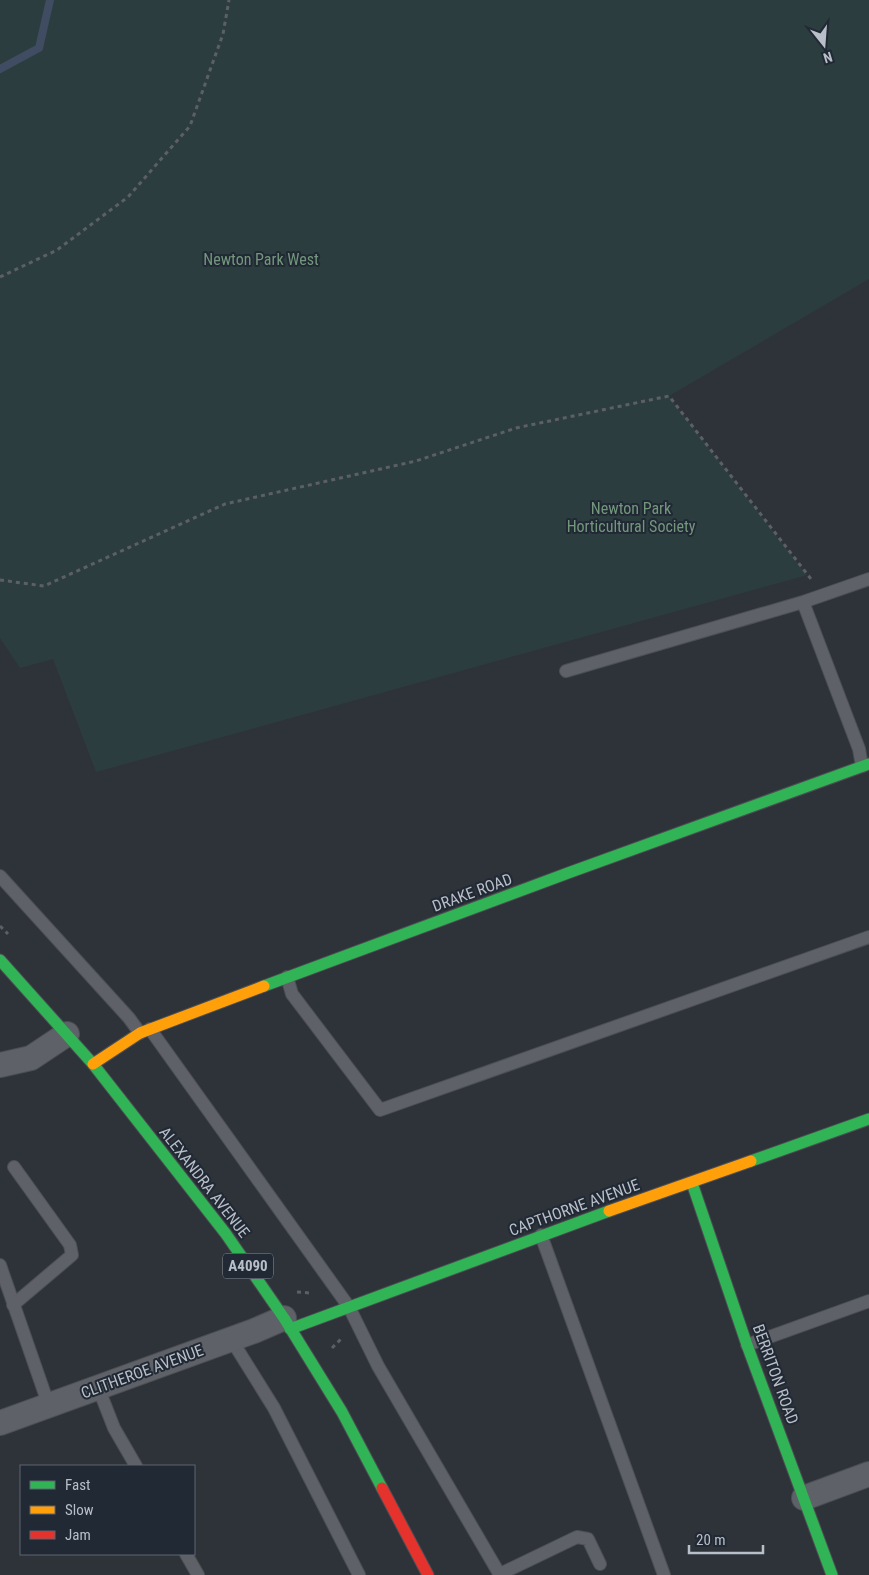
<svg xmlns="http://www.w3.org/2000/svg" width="869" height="1575" font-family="'Roboto Condensed',sans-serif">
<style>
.green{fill:#2c3d3f}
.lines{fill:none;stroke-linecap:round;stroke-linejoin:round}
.stream{stroke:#3f4c61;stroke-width:8}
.lane-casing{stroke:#4c4f54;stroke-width:14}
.street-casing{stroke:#4c4f54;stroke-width:26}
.fast-casing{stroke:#4c4f54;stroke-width:13}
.slow-casing{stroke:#4c4f54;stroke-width:13}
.jam-casing{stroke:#4c4f54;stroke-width:13}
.path{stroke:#5c6064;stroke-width:3;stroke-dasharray:4 4;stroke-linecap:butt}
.lane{stroke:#5e6167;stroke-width:12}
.street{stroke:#5e6167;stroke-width:24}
.fast{stroke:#30b455;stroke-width:11}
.slow{stroke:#ff9f0a;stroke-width:11}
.jam{stroke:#e5322d;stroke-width:11}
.labels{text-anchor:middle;stroke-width:4;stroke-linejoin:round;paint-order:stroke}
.shield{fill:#212934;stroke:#8b929c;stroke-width:1}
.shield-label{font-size:15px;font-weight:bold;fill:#b9bfc9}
.park-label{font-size:16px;fill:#73977c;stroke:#212934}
.street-label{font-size:16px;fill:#b9bfc9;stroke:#212934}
</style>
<rect width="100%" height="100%" fill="#2e3339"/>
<path class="green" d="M0 0H869V279L669 396 807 575 96 772 53 659 20 668 0 638Z"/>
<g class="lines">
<path class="stream" d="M0 69 39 48 50 0"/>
<g class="lane-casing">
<path id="lane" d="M803 602 859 749 862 766
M566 671 803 602 869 579
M0 876 129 1018 140 1033
M287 977 292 994 380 1110 869 937
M150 1029 349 1307 378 1366 500 1575
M541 1235 664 1575
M0 1265 49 1406
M13 1305 72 1255 70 1245 14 1167
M231 1339 274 1408 359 1575
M747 1345 869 1301
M98 1387 114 1428 136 1466
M186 1554 198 1575
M500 1574 577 1537 588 1539 600 1564"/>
</g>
<g class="street-casing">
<path id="street" d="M0 1065 31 1058 67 1034
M0 1423 254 1331 284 1318
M804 1498 869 1474"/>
</g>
<g class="fast-casing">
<path id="fast" d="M0 960 93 1064 226 1234 284 1318 342 1412 382 1488
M264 986 568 873 869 764
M751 1161 869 1119
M692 1183 747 1345 832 1575
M290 1329 609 1211"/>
</g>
<g class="slow-casing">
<path id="slow" d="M93 1064 140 1033 264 986
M609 1211 751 1161"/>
</g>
<g class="jam-casing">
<path id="jam" d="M382 1488 428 1575"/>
</g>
<path class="path" d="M0 277 57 250 128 197 190 126 223 34 229 0
M0 580 44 586 225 504 416 461 516 428 669 396 811 579
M0 926 8 934
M297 1292 310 1293
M332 1348 342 1338"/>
<use href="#lane" class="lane"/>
<use href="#street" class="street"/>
<use href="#fast" class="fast"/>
<use href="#slow" class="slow"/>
<use href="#jam" class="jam"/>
</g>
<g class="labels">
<rect class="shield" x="223" y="1253.5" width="50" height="25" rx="4"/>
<g class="shield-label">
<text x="248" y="1271">A4090</text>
</g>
<g class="park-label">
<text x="261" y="265">Newton Park West</text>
<text x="631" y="514">Newton Park<tspan x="631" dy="18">Horticultural Society</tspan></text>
</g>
<g class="street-label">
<text transform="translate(472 892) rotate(-20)" y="6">DRAKE ROAD</text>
<text transform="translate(205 1182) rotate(52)" y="6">ALEXANDRA AVENUE</text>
<text transform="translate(574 1207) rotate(-20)" y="6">CAPTHORNE AVENUE</text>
<text transform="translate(142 1371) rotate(-20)" y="6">CLITHEROE AVENUE</text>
<text transform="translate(776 1374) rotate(70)" y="6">BERRITON ROAD</text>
</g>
</g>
<rect x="20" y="1465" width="175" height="90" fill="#212934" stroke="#5e6570"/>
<rect x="30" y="1481" width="25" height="8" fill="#30b455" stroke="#5e6570"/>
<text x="65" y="1490" font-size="15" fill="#b9bfc9">Fast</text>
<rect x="30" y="1506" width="25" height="8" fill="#ff9f0a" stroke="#5e6570"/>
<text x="65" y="1515" font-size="15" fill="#b9bfc9">Slow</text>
<rect x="30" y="1531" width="25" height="8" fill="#e5322d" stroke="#5e6570"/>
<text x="65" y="1540" font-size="15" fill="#b9bfc9">Jam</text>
<g transform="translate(824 45) rotate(163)" stroke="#212934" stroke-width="4" paint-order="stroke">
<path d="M0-4L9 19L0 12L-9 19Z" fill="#b9bfc9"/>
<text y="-8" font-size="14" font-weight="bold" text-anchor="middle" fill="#b9bfc9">N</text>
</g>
<path d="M689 1545v8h74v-8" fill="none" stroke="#b9bfc9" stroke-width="2.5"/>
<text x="696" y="1545" font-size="15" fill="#b9bfc9" stroke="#212934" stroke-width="4" paint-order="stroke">20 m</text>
</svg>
